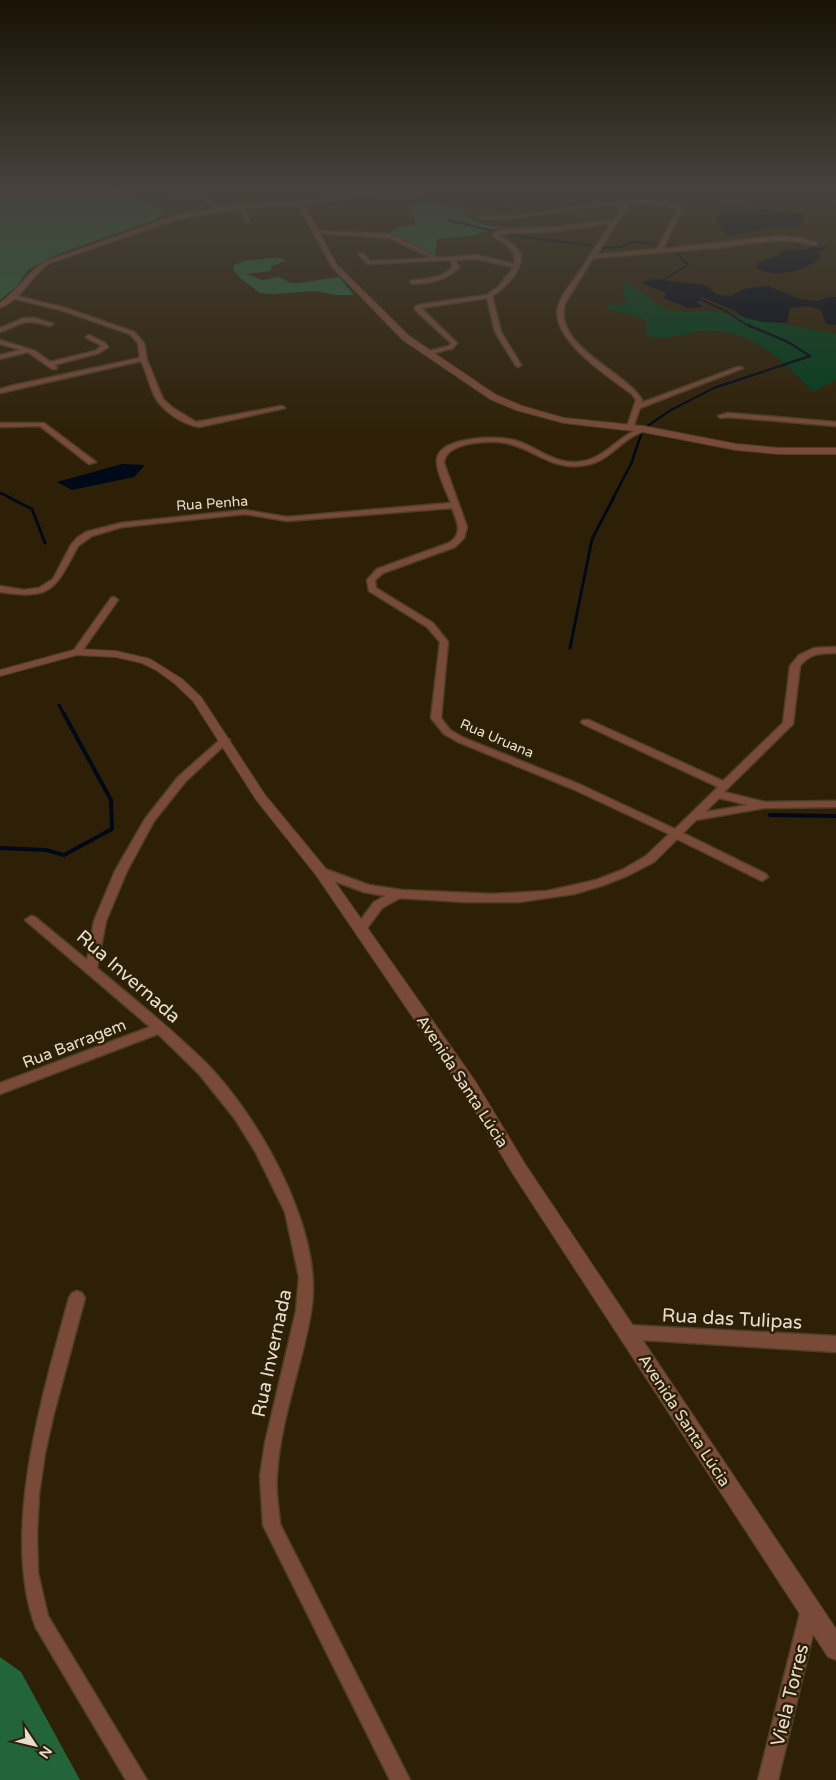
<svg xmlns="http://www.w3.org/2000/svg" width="836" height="1780" font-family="'Varela Round',sans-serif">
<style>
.green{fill:#003f1c}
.forest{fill:#23653b}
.water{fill:#000917}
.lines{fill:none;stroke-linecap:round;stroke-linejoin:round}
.stream-far3{stroke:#000917;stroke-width:2}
.stream-far2{stroke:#000917;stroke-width:2.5}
.stream-far1{stroke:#000917;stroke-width:3}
.stream{stroke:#000917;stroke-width:4}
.minor-casing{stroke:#4c3e27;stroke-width:3}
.tertiary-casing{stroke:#4c3e27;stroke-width:2}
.minor{fill:#794a38;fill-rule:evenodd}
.tertiary{fill:#794a38;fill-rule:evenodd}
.labels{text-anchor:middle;stroke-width:5;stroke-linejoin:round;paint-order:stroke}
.far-street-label{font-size:14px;fill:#e7ddcf;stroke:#2e2007}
.street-label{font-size:16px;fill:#e7ddcf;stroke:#2e2007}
.near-street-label{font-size:19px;fill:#e7ddcf;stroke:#2e2007}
</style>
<rect width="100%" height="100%" fill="#2e2007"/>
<path class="green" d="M625 281 664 308 677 312 712 311 836 334V380L813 392C780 358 747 324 695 332 676 334 665 342 646 335L647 323C635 311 619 317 607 307V305L627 304 623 296Z"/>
<path class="forest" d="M0 190H112L161 209 165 213 155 220 58 254 35 266 28 270 17 286 0 300Z
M420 203 461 207C467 224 487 226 502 227L471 236 437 239 435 256 405 239 390 233 399 227 417 224 407 206Z
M270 258H280L286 261 271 266V271L246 274 262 280 279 277 291 283H298L339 277 354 295H335L316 291 272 294 260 293 240 278 234 270 233 265 245 261Z
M0 1657 21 1672 80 1780H0Z"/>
<path class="water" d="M725 205 803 213 804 221 801 227H772L728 236 724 233 715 220 721 208Z
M813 247H829L818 252 820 257C810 269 787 275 771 273 766 273 760 270 756 268L758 262 778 256 782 250H802Z
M654 279 705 285 718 295 731 296 744 289 768 286 800 299 816 301 829 297H836V325L826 324 821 310 808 306 790 308 787 323 764 322 745 318 733 310 702 297 697 302 703 307 688 308 664 298 666 293 641 283Z
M122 464 145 465 134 477 72 490 57 482Z"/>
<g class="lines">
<path class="stream-far3" d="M448 220 509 235 592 246
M667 245H671L673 248
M601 248 620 247 632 242 657 244
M661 281 688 265 674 251
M697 298 724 310 750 327"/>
<path class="stream-far2" d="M0 493 11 498
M613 498 631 464 643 429 671 410 714 388 810 356 788 342 748 325"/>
<path class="stream-far1" d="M8 497 32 509 45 543
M570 648 592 539 614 497
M59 705 65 716"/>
<path class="stream" d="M770 815 836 816
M0 848 46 850 64 855 112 829 111 800 64 714"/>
<g class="minor-casing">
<path id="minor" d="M344 190C361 190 378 195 396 195 412 196 430 190 447 190L397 198 356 193 344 198 300 204 298 203 343 196 350 192Z
M170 194H201L224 209 220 210 198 196H168Z
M629 200C643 201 672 199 682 208L663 249 779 236 801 238 817 243 814 245C780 236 756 243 723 247 680 251 637 254 593 258L565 303C552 347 626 371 642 400L641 403 738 367 743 368 640 408 633 427 630 429 627 427 636 400 632 394C610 378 550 339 558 307 561 296 569 286 576 277 588 259 599 241 612 223L558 231 509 233 498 235 513 244 521 255C521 274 506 286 492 296L501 332 521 365 518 367 516 366 495 332 487 298 421 308 457 343 453 348 427 355 425 354V352L449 346 451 343 415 310V307L418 305 487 295 498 287 514 267 476 259 455 260 459 267C446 281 430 283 412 284L410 281C426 278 441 280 453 267L450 260 368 264 359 255V253H363L370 261H374L432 258 389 238 314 233 317 231 390 234 439 258 476 255 515 264C517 249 504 243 493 236L495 232 509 229 558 227 614 220 625 203C577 205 531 219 482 219L480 217 517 216ZM630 203 655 204 678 209 657 249 596 255Z
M239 205 243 206 250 222 245 221Z
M13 295 65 308 134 332 144 343 147 360 163 399 173 408 196 422 282 406 285 408 199 427C182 424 162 411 154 395 149 384 147 372 141 361L0 393V389L15 385 140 358 138 343 130 334 61 310 11 298Z
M24 318H35L53 324 50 326C23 318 24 323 0 332V328Z
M89 335 105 343 108 347 99 353 54 365 57 368 56 369H52L28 352 0 359V355L21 350 0 344V340L35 351 50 362 95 351 102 346 87 338 86 337Z
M728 413 836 422V426L728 417 721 418 718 416Z
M0 423H44L96 462 89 464 40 426 0 427Z
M641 428 646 429C642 433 635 434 630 438 610 452 604 464 578 466 551 468 534 450 510 444 494 439 445 441 444 463L467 527 464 538 455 547 383 573 375 580 376 588 433 623 448 642 441 718 450 730 464 738 581 785 675 829 718 787 583 724 581 722 583 720H589L723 781 783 723 790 666 799 655 814 648 836 647V653C821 653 810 653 800 666L793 724 724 792 765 802 836 801V807L764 808 696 820 683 833 766 874 768 877 762 881 677 839 654 862 629 875 604 885 574 894 519 902H464L400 898 382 908 365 931H357L355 928 357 925 374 902 385 896 364 892 317 875 315 872 317 869H325L369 885 402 890 492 894 547 891 596 880 622 870 646 856 669 834 573 789 458 742 444 734 431 718 440 642 427 627 369 591 367 580 377 569 449 543C464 533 457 522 452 508L287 521 245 514 122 527 92 536 78 546C55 589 52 600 0 592V586L24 590 39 588 53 579 71 545 77 538 86 532 121 523 245 510 287 517 451 503C447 493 435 469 437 459 440 436 500 435 517 441 538 448 554 464 578 462 605 460 617 436 641 428ZM719 798 748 805 705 812Z
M114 597 118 600 80 654H74V650L111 598Z
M225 737 230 740 228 742 186 781 154 821 127 871 106 921 97 968C135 1000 173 1030 208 1065 261 1120 325 1234 311 1312 302 1366 280 1420 277 1475 275 1491 279 1508 280 1524L410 1780H390L263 1525 260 1476 265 1443 296 1311 299 1277 285 1212 256 1153 235 1119 199 1074 158 1034 0 1094V1083L150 1027 25 920 31 916 35 917 87 960 94 921 115 871 145 819 178 777 222 738Z
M77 1291 82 1293 85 1298 54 1413 45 1453 39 1494 37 1534 38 1573 48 1616 147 1780H126L36 1628C0 1534 43 1393 69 1298L72 1293Z
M626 1325 836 1336V1352L626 1339 621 1337 618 1332 621 1327Z
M810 1600 816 1603 819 1609 778 1780H758L801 1609 804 1603Z"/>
</g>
<g class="tertiary-casing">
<path id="tertiary" d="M300 201 303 203 337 265 409 336 496 395 522 406 564 418 643 426 736 444 779 448H836V454H779L736 450 643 432 564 423 516 410 490 399 403 340 332 267 298 205 241 208 178 219 48 264C31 277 21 300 0 308V303C17 291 27 273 44 262L177 215 241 204Z
M77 649 116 651 150 659 182 679 201 697 265 795 326 869 475 1081 525 1164 836 1629V1660L828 1657 513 1174 463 1091 316 875 257 801 193 701 174 683 156 670 142 663 116 657 77 655 0 676V670Z"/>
</g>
<use href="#minor" class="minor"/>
<use href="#tertiary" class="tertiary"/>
</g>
<linearGradient id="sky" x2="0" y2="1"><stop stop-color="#191204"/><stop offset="0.43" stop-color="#46423c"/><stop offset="1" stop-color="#46423c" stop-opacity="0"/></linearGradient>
<rect width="836" height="440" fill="url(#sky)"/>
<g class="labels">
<g class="far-street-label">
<text transform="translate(212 503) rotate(-4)" y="5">Rua Penha</text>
<text transform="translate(497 738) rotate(23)" y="5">Rua Uruana</text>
</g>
<g class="street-label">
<text transform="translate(74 1043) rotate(-21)" y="6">Rua Barragem</text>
<text transform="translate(463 1081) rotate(57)" y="6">Avenida Santa Lúcia</text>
<text transform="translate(685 1420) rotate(57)" y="6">Avenida Santa Lúcia</text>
</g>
<g class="near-street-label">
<text transform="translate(129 976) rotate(41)" y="7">Rua Invernada</text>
<text transform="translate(732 1318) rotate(3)" y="7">Rua das Tulipas</text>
<text transform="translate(271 1353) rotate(-78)" y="7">Rua Invernada</text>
<text transform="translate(789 1695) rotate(-76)" y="7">Viela Torres</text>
</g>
</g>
<g transform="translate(35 1745) rotate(125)" stroke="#2e2007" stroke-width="4" paint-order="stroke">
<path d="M0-4L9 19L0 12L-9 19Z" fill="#e7ddcf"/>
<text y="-8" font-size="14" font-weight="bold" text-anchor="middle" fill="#e7ddcf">N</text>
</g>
</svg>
